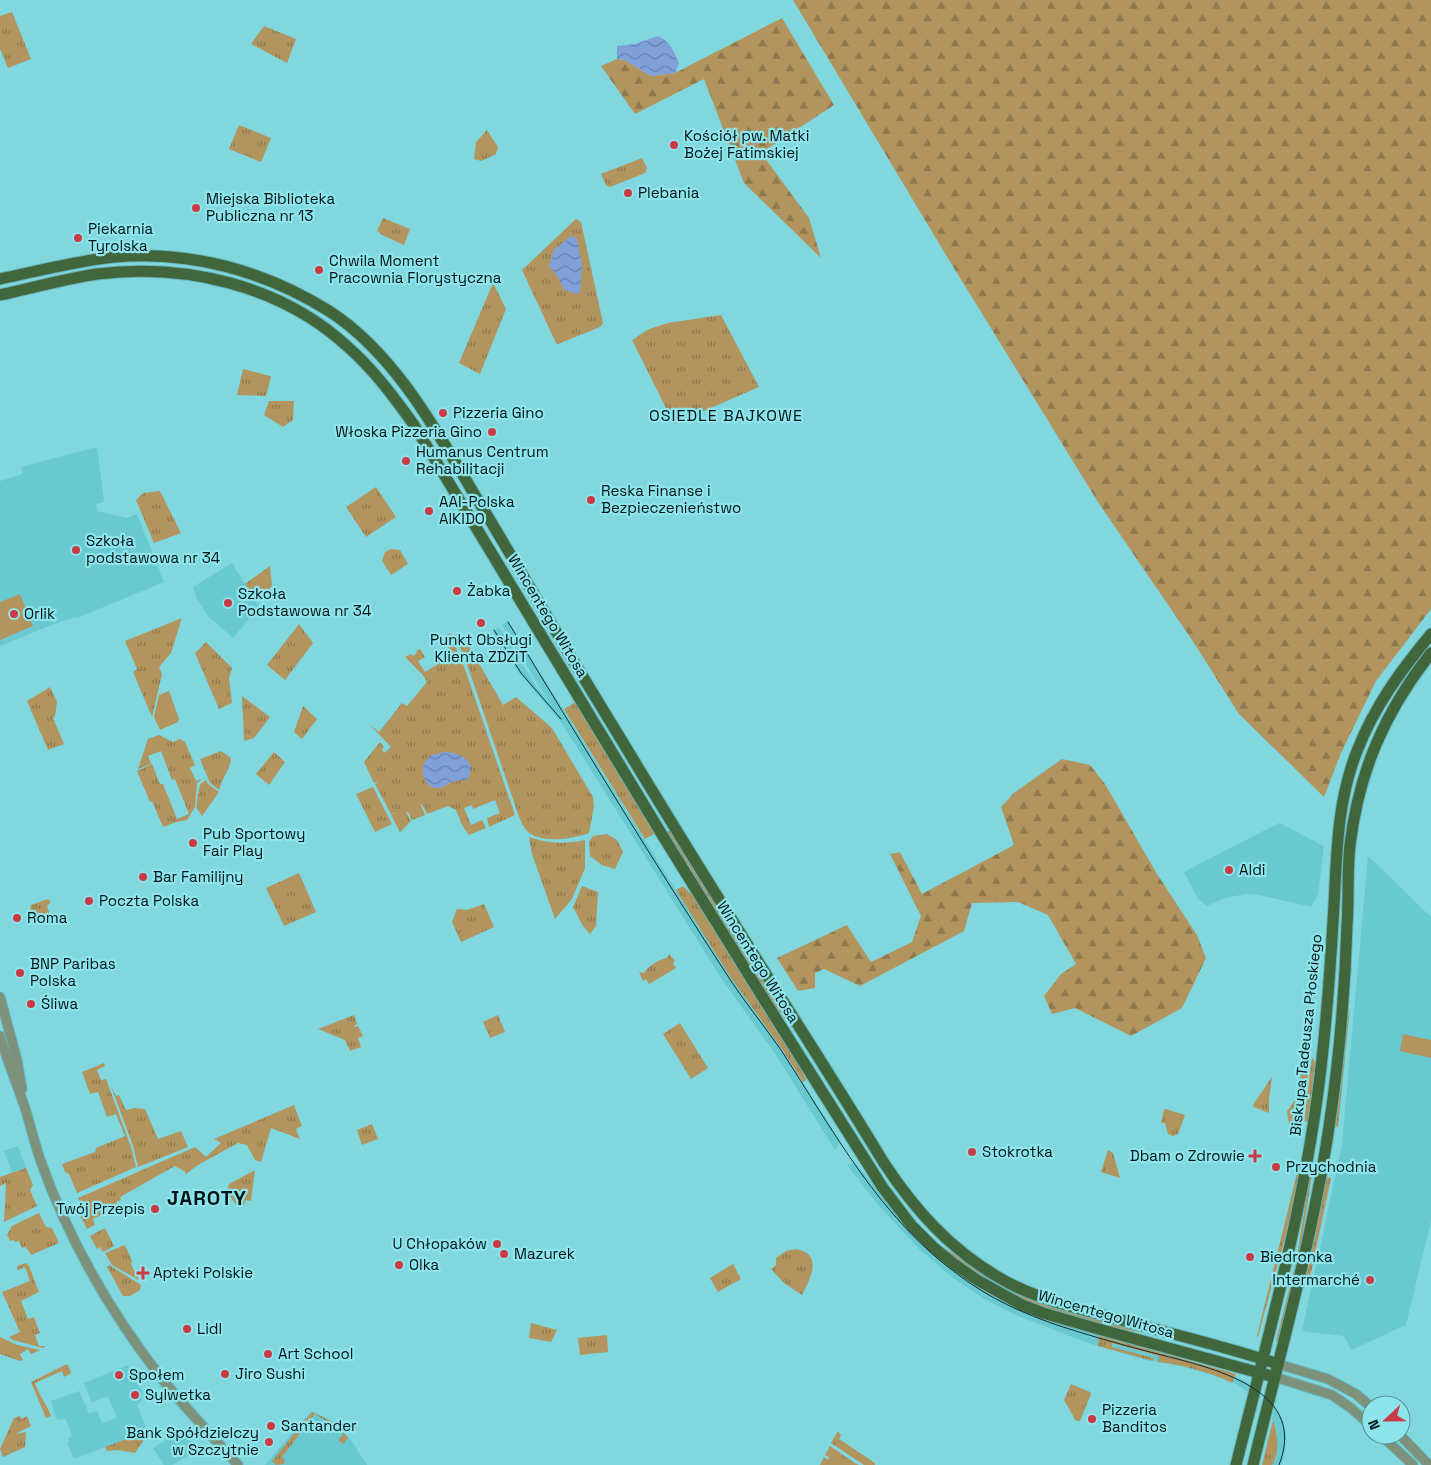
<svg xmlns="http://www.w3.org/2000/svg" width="1431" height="1465" font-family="'Space Grotesk',sans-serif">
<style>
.built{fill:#68c9d0}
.grass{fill:url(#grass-tufts)}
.forest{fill:url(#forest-firs)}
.garden{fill:#b2945f}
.water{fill:url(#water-waves)}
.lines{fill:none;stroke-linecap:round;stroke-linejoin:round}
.minor-casing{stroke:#69b4b9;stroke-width:11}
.major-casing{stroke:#69b4b9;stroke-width:13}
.minor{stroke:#7e927b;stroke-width:9}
.major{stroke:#41663b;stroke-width:11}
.tram{stroke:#112d30;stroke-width:1}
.poi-dot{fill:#ca3a44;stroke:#8de4ea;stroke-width:2}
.labels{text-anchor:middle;stroke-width:4.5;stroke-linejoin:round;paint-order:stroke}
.poi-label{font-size:15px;fill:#001416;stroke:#8de4ea;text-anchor:start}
.street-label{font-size:15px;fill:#001416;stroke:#8de4ea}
.neighbourhood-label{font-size:16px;letter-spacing:1px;fill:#001416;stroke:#8de4ea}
.district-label{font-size:20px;font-weight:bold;letter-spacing:1px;fill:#001416;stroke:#8de4ea}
</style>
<defs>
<pattern id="grass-tufts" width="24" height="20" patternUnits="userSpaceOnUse" patternTransform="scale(1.25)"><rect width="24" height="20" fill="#b2945f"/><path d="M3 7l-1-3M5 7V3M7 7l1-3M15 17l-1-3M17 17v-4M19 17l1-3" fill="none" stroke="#8e784d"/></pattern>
<pattern id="forest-firs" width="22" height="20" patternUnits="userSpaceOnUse" patternTransform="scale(1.25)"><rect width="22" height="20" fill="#b2945f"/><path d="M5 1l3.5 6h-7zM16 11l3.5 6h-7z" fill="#8e784d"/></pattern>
<pattern id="water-waves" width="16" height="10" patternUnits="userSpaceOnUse" patternTransform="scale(1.25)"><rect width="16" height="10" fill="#80a0da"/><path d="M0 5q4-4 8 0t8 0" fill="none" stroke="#6681b0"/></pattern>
</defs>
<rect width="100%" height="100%" fill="#80d7dd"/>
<path class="built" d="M97 447 104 502 96 504 97 511 127 518 137 514 164 582 77 618 76 617 54 624 0 646V481L23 474 21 467Z
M232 563 259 607 233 638 208 616 197 599 193 587Z
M508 621 729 975 782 1049 829 1124 841 1142 835 1150 776 1055 721 978 563 725 519 673 493 631 499 627 536 686 550 703 502 625Z
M1279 823 1324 846 1318 895 1311 907 1259 895 1246 894 1225 898 1207 906 1198 899 1184 872Z
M1368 856 1431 917V1221L1406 1325 1351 1350 1344 1336 1302 1331 1342 1145Z
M18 1146 26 1168 12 1172 4 1151Z
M852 1163 856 1164 908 1228 973 1284 986 1292 1020 1310 1052 1322 1230 1373 1250 1384 1249 1393 1233 1382 1215 1376 1177 1365 1146 1360 1088 1343 1018 1316 986 1300 953 1278 919 1249 879 1206 847 1165Z
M128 1365 143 1393 142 1400 137 1405 148 1433 138 1437 137 1435 74 1459 67 1442H70L68 1438 72 1436 65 1418 58 1420 56 1417 51 1401 79 1391 89 1414 97 1411 102 1423 117 1418 108 1396 92 1402 84 1383Z
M1275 1407 1283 1421 1286 1433 1285 1452 1281 1465H1272L1277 1446V1432L1272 1419Z
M312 1411 335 1423 351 1440 367 1465H265L305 1418Z
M182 1430 191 1443 189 1444 195 1452 172 1465H164L153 1448Z"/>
<path class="grass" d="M12 12 31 59 8 68 0 49V16Z
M264 26 296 39 287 63 251 44Z
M239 125 271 138 261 162 229 149Z
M487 130 498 147 496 154 481 161 474 159 476 142Z
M642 158 647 168 645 173 610 187 606 185 601 174Z
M383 218 410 229 404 245 380 234V232L377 231Z
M576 219 581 222 603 323 600 327 558 344 556 343 522 270Z
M493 283 506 309 480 374 459 363Z
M721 315 759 387 674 424 632 340 649 329 668 323Z
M243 369 270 376 271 377 266 396 237 395Z
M269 401H294L293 420 283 427 264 415Z
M376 487 396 517 366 537 346 507Z
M160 491 181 533 154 543 136 500 143 493Z
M391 549 400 550 408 564 391 575 382 561 385 552Z
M270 566 272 586 257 601 245 584Z
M182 618 171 653 159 667 162 674 152 717 133 672 137 669 125 641Z
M299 624 313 643 285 680 267 665Z
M450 633 466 672 515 815 489 827 487 818 500 813 495 800 473 809 472 805 464 808 471 825 482 820 486 828 469 835 462 825 456 810 448 806 427 814 422 804 421 805 425 815 412 820 408 812H406L411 821 400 832 391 815 396 812 391 814 375 784 379 781 374 783 365 764 364 762 380 742 384 747 382 749 384 753 391 747 369 724 379 732 402 703 407 706 427 682 422 674 405 657 411 654 413 656 417 653 416 651 420 649 425 657 418 661 425 672 453 655 446 644 442 647 437 640Z
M466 641 503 705 516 697 552 728 593 797 594 806 589 833C574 839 540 844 527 831 523 827 520 819 518 814L469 670 460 647Z
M206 642 232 668 229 678 232 703 219 709 195 653Z
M50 687 57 702 55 716 53 718 64 744 48 750 27 701Z
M242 696 270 717 254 738 244 741Z
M576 702 656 833 645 839 564 709Z
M303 706 317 719 302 739 294 732Z
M159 735 173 742 180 739 185 742 195 765 190 768 196 781 202 779 197 783 195 807 187 820 176 822 163 827 152 801 150 802 137 771 152 764 160 784H163L177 819 189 814 175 779 172 780 161 751 148 756 151 764 138 769 148 739Z
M221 751 231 758C230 770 222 778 219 790L210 783 200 759Z
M274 752 285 762 269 785 256 774Z
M206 780 208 784 219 792 202 816 196 807 200 784Z
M373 787 392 824 375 832 356 794Z
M670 830 788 1018 786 1020 765 992 666 833Z
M607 834 617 840 623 852 615 869 602 865 590 856 589 842 593 836Z
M529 837C548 844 565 844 585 840V868L572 899 555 919 532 854Z
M299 873 316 912 284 926 266 888Z
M582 886 598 892 596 926 590 934 583 926 573 907Z
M683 886 695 898 798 1062 806 1080 803 1082 782 1049 729 975 676 890Z
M48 899 51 902 47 906 50 915 33 921 30 908 31 905Z
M484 904 494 927 461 942 452 922 457 909 467 910Z
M669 954 675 961 673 963 676 968 649 984 646 979 643 981 639 972 644 973C648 966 660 959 667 958Z
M1350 1008 1338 1127 1334 1126 1345 1035Z
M354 1015 357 1024 354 1026V1027L358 1026 363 1036 358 1038 361 1047 350 1051 345 1040 318 1029Z
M498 1015 505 1032 490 1038 483 1022Z
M680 1023 708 1068 691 1079 663 1034Z
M1312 1057 1316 1064 1308 1122 1304 1121Z
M1308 1058 1310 1060 1302 1117 1298 1126 1294 1127 1289 1124 1287 1111 1296 1099 1304 1059Z
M104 1063 105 1066 97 1070 101 1080 106 1079 131 1147 136 1167 77 1193 69 1174 65 1172 62 1164 95 1152 96 1148 125 1136 116 1114 107 1117 98 1092 90 1094 82 1072Z
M1272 1077 1269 1099V1113L1254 1107 1253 1105Z
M111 1086 116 1096 119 1095 126 1110 134 1108 145 1109 158 1139 181 1131 188 1147 138 1167 133 1146Z
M294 1105 302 1126 296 1129 300 1139 271 1128 261 1162 255 1160 247 1145 238 1143 198 1165 186 1174 184 1171 175 1166 120 1197 121 1200 116 1202 117 1207 93 1219 95 1225 87 1229 81 1217 85 1211 78 1198 195 1147 206 1157 221 1143 214 1139Z
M1166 1109 1185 1115 1178 1134 1173 1136 1168 1134 1165 1123H1161L1164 1110Z
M372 1124 378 1139 362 1145 357 1130Z
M1108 1150 1113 1153 1120 1178 1101 1172Z
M26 1168 33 1185 30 1190 37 1206 4 1222 6 1183 0 1186V1177Z
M255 1170 251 1201 246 1200 244 1205 240 1204 239 1207 237 1206 227 1192 229 1184Z
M1297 1173H1300C1290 1228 1272 1282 1258 1337L1257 1336Z
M1310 1175H1312L1299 1258 1278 1342 1276 1341 1296 1262Z
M1326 1177 1331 1178 1310 1277 1305 1276Z
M39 1213 46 1227 52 1228 59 1243 31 1255 26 1247 22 1248 19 1241 15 1242 14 1240 10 1241 7 1235 12 1226Z
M105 1228 114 1246 103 1252 100 1247 97 1249 90 1236Z
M125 1245 132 1261 131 1264 139 1280 112 1265 105 1253Z
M796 1249C824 1254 810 1279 802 1295L784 1283 771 1269 776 1265V1258L786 1251Z
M946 1249 993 1279 1140 1331 1139 1332C1088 1323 1034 1311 989 1282 974 1273 960 1261 945 1251Z
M26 1263 29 1266 39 1292 21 1301 28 1319 34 1317 40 1333 35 1335 39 1346H45V1347L43 1348 13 1340 9 1337 20 1332 2 1292 30 1281 25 1267 18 1270 17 1266Z
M733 1264 741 1279 718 1292 710 1278Z
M109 1265 141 1285 140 1290 130 1296H123L107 1267Z
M1052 1322 1236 1374 1232 1383C1210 1372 1183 1365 1158 1362L1159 1356 1112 1343V1347L1154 1358 1153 1361 1098 1346 1099 1336Z
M531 1323 557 1330 551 1342 529 1338Z
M607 1335 608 1352 580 1355 578 1338Z
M0 1337 17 1345 40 1350 31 1354 28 1349 20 1354 23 1360 20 1361 0 1354Z
M67 1364 71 1372 70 1374 64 1377 62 1371 35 1383C40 1397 46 1403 51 1416L46 1418 31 1382Z
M1071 1384 1090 1392 1091 1394 1080 1421H1076L1064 1400Z
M312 1412 333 1422 348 1438 343 1444 338 1440 343 1435 337 1428 315 1414 282 1457 285 1460 284 1464 276 1465 272 1461Z
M20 1416 21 1419 27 1416 31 1426 15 1434 26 1432 25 1447 3 1457 0 1449 14 1418Z
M1273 1420C1278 1435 1280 1452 1272 1465H1262Z
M838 1431 841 1435 839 1439 875 1463V1465H864L831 1443Z
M144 1434 145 1438 135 1453 118 1450 107 1451 105 1447 137 1435 138 1437Z
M830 1446 855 1463 859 1465H820L824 1457 828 1460 829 1457 825 1455Z"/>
<path class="forest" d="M793 0H1431V609L1376 681 1341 753 1324 797 1239 714 1192 640 1098 502 949 260Z
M782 18 834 105 761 153 809 218 821 258 744 183 704 79 635 114 601 66 617 59 625 60 651 76 675 73Z
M1062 759 1090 765 1105 784 1157 874 1197 935 1206 958 1182 1008 1131 1036 1075 1008 1052 1014 1044 996 1061 974 1076 964 1048 915 1018 902 972 903 964 931 860 986 824 969 815 973V988L798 991 777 958 847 925 871 962 912 942 921 916 890 854 900 852 922 894 1014 845 1001 807 1014 793Z"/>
<path class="garden" d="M20 594 33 626 0 640V602Z
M169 691 179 719 178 722 160 730 154 717 159 695Z
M1403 1034 1431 1040V1058L1400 1051Z"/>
<path class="water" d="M658 36C670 41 674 52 679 63L675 73 651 76 625 60 617 59V46L635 44Z
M571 236 577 238 582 266 580 291 578 294 564 290 558 277 549 266 554 250Z
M444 752C454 752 464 755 470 764L471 769 468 779C463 781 458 780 453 782 448 783 444 788 438 788 425 789 422 774 423 765L431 755Z"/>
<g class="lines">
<g class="minor-casing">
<path id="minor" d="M0 997 17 1060 22 1089
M0 1036C7 1061 18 1086 26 1111 31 1128 35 1145 41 1162 69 1240 112 1315 163 1380 186 1409 213 1437 238 1465
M1278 1364 1328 1379 1356 1394 1371 1407
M1275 1377 1332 1395 1351 1408 1371 1426
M1381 1435 1413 1465
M1400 1435 1429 1465"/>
</g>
<g class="major-casing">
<path id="major" d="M0 279C38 271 76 261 114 257 190 250 265 271 329 311 393 352 435 428 473 492 507 548 540 605 574 662 624 744 673 826 724 907 777 993 832 1077 884 1163 915 1210 949 1248 998 1277 1031 1297 1069 1306 1106 1316 1163 1332 1222 1345 1278 1364
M0 295C32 288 64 279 97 274 185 263 281 285 348 347 374 370 394 397 414 425L661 833 765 1001 883 1188 912 1226 933 1247 954 1264 977 1280 1022 1305 1043 1313 1095 1328 1275 1377
M1236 1465C1264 1353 1295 1240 1313 1126 1324 1059 1329 990 1333 922 1337 863 1335 807 1357 751 1374 707 1401 670 1431 634
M1253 1465C1280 1353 1312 1241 1329 1127 1339 1060 1345 992 1347 925 1349 898 1347 871 1350 845 1359 770 1385 712 1431 653"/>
</g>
<use href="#minor" class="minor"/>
<use href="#major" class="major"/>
<path class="tram" d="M508 622C581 742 654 863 731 981 747 1005 765 1027 781 1050 833 1130 880 1219 960 1276 989 1298 1022 1313 1057 1325 1087 1335 1119 1344 1150 1352 1202 1366 1311 1385 1279 1465
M494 630 521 673 561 719"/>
</g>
<g class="poi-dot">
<circle cx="674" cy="145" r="5"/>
<circle cx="628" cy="193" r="5"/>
<circle cx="196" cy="208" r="5"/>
<circle cx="78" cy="238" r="5"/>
<circle cx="319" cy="270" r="5"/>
<circle cx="443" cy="413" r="5"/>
<circle cx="492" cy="432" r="5"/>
<circle cx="406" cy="461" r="5"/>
<circle cx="591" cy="500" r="5"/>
<circle cx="429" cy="511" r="5"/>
<circle cx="76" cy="550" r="5"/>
<circle cx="457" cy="591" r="5"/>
<circle cx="228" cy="603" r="5"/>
<circle cx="14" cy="614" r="5"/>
<circle cx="481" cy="623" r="5"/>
<circle cx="193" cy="843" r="5"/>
<circle cx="1229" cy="870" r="5"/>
<circle cx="143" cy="877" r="5"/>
<circle cx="89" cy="901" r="5"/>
<circle cx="17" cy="918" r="5"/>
<circle cx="20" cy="973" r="5"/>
<circle cx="31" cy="1004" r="5"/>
<circle cx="972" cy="1152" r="5"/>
<path d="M1252.5 1148.5h5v5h5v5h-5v5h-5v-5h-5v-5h5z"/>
<circle cx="1276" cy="1167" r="5"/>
<circle cx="155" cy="1209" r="5"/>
<circle cx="497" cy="1244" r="5"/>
<circle cx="504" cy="1254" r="5"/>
<circle cx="1250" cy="1257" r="5"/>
<circle cx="399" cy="1265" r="5"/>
<path d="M140.5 1265.5h5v5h5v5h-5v5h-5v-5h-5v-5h5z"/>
<circle cx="1370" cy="1280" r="5"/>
<circle cx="187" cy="1329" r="5"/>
<circle cx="268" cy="1354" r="5"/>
<circle cx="225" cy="1374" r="5"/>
<circle cx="119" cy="1375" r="5"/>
<circle cx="135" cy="1395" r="5"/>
<circle cx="1092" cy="1419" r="5"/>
<circle cx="271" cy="1426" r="5"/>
<circle cx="269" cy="1442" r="5"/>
</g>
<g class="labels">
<g class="poi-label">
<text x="684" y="141">Kościół pw. Matki<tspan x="684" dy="17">Bożej Fatimskiej</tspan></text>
<text x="638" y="198">Plebania</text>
<text x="206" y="204">Miejska Biblioteka<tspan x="206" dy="17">Publiczna nr 13</tspan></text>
<text x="88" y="234">Piekarnia<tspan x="88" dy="17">Tyrolska</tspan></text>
<text x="329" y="266">Chwila Moment<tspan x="329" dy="17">Pracownia Florystyczna</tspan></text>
<text x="453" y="418">Pizzeria Gino</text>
<text x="482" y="437" text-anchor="end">Włoska Pizzeria Gino</text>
<text x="416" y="457">Humanus Centrum<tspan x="416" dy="17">Rehabilitacji</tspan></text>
<text x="601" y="496">Reska Finanse i<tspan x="601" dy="17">Bezpieczenieństwo</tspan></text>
<text x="439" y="507">AAI-Polska<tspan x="439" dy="17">AIKIDO</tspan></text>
<text x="86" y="546">Szkoła<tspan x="86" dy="17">podstawowa nr 34</tspan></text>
<text x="467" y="596">Żabka</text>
<text x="238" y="599">Szkoła<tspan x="238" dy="17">Podstawowa nr 34</tspan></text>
<text x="24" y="619">Orlik</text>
<text x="481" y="645" text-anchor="middle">Punkt Obsługi<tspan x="481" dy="17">Klienta ZDZiT</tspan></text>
<text x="203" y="839">Pub Sportowy<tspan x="203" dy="17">Fair Play</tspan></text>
<text x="1239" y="875">Aldi</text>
<text x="153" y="882">Bar Familijny</text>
<text x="99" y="906">Poczta Polska</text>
<text x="27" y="923">Roma</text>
<text x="30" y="969">BNP Paribas<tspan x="30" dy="17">Polska</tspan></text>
<text x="41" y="1009">Śliwa</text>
<text x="982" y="1157">Stokrotka</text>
<text x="1245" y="1161" text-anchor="end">Dbam o Zdrowie</text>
<text x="1286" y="1172">Przychodnia</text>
<text x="145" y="1214" text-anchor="end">Twój Przepis</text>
<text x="487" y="1249" text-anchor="end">U Chłopaków</text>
<text x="514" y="1259">Mazurek</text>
<text x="1260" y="1262">Biedronka</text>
<text x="409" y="1270">Olka</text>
<text x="153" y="1278">Apteki Polskie</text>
<text x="1360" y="1285" text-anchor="end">Intermarché</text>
<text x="197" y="1334">Lidl</text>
<text x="278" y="1359">Art School</text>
<text x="235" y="1379">Jiro Sushi</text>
<text x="129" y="1380">Społem</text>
<text x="145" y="1400">Sylwetka</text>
<text x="1102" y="1415">Pizzeria<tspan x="1102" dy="17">Banditos</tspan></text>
<text x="281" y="1431">Santander</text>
<text x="259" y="1438" text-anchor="end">Bank Spółdzielczy<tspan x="259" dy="17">w Szczytnie</tspan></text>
</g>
<g class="street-label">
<text transform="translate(548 616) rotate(59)" y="5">Wincentego Witosa</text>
<text transform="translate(758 962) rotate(58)" y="5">Wincentego Witosa</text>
<text transform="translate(1306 1035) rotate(-84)" y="5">Biskupa Tadeusza Płoskiego</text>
<text transform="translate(1106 1314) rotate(16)" y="5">Wincentego Witosa</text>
</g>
<g class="neighbourhood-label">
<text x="726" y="421">OSIEDLE BAJKOWE</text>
</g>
<g class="district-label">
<text x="207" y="1205">JAROTY</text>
</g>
</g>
<g transform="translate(1386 1420) rotate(248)"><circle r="24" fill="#8de4ea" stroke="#559195"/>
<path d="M0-4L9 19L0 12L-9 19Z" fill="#ca3a44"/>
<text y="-8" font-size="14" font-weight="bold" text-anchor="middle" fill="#001416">N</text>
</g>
</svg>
